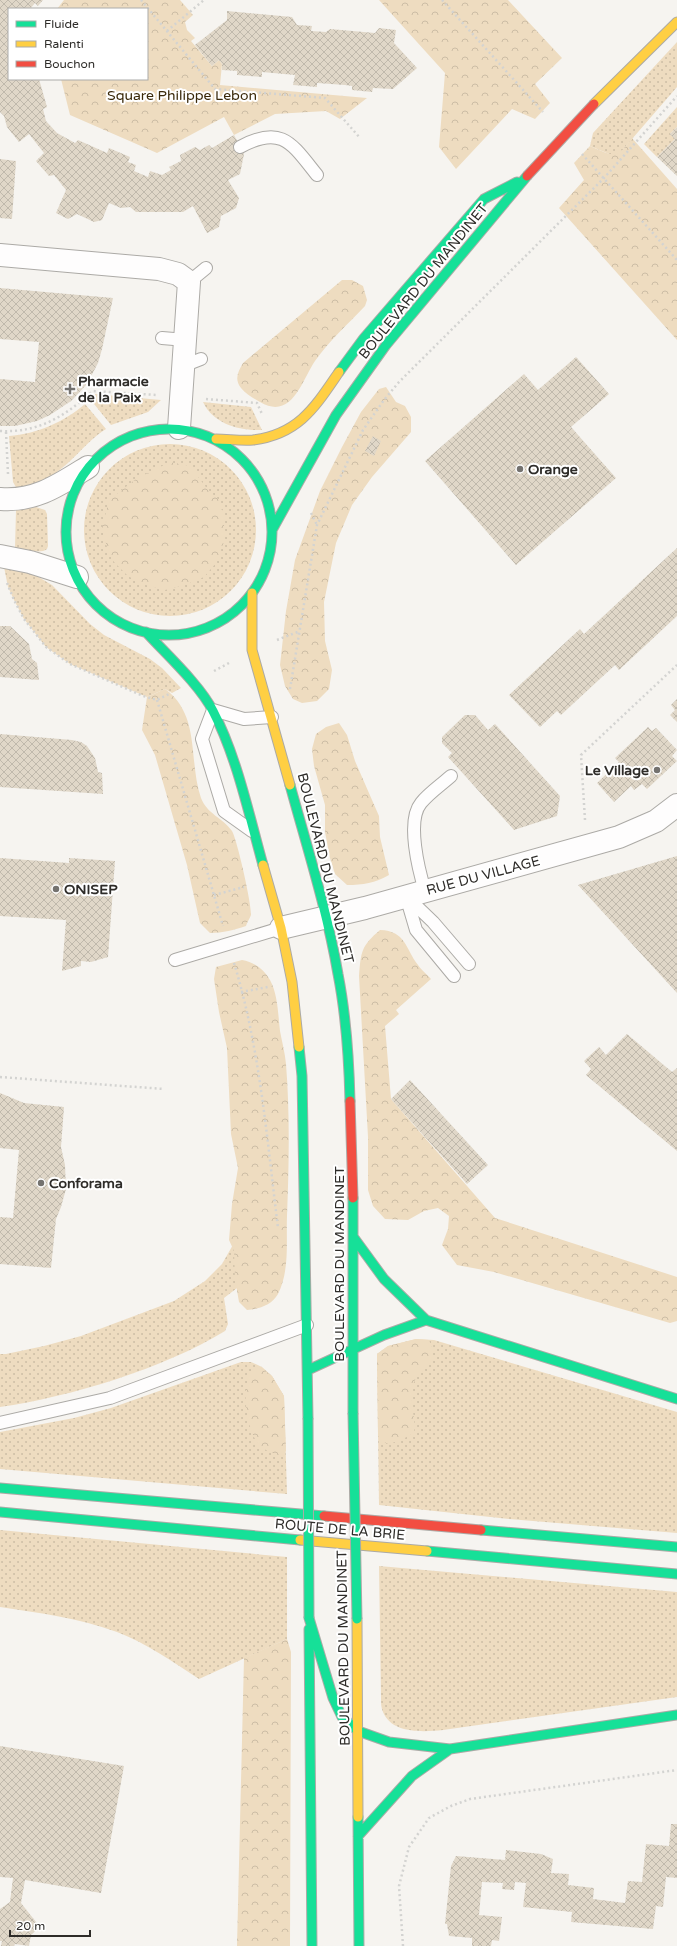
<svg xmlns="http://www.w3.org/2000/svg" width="677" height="1946" font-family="'Varela Round',sans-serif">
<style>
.grass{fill:url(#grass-dots)}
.forest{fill:url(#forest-crowns)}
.building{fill:url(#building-cross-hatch)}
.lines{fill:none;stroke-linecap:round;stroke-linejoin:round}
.lane-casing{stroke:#acaaa6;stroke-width:14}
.street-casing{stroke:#acaaa6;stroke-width:24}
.fast-casing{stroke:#acaaa6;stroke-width:11}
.slow-casing{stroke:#acaaa6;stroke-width:11}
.jam-casing{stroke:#acaaa6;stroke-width:11}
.path{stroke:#d3d3d1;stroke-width:2.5;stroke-dasharray:2 3;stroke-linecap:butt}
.lane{stroke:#fefdfd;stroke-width:12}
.street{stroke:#fefdfd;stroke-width:22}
.fast{stroke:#16e098;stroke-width:9}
.slow{stroke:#ffcf43;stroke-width:9}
.jam{stroke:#f24e42;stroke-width:9}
.fast-bridge-casing{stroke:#acaaa6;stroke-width:11;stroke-linecap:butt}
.jam-bridge-casing{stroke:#acaaa6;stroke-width:11;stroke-linecap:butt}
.fast-bridge{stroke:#16e098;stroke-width:9}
.jam-bridge{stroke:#f24e42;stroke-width:9}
.poi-dot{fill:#74726f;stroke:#fff;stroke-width:1.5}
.labels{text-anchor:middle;stroke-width:4;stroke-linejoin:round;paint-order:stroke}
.park-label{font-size:14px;fill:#3a290a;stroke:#fff}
.street-label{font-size:14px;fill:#2e2c29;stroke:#fff}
.poi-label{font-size:14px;font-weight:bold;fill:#2e2c29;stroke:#fff;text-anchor:start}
</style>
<defs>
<pattern id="grass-dots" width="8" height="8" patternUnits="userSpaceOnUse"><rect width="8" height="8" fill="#eedcc0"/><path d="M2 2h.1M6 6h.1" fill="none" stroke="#ccbda5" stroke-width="1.8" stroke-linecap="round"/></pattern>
<pattern id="forest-crowns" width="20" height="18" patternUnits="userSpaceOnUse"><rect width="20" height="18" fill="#eedcc0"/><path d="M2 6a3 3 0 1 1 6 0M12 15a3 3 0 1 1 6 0" fill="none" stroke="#ccbda5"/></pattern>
<pattern id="building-cross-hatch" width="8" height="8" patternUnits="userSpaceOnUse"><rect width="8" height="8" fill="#e0d7c8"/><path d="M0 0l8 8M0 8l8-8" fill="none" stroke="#c0b9ac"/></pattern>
</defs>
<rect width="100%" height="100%" fill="#f6f4f0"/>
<path class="grass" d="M677 42V87L619 154H609L590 146 593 133Z
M677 107V127L670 134 675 139 657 157 644 144Z
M95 394 161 400 148 412 111 425 90 399Z
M203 402 251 407 262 430C240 431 213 424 203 402Z
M85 404 106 429C85 442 71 465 49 477 39 483 28 486 17 489L13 482 9 436C37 434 64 422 85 404Z
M84 530a86 86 0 1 1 172 0a86 86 0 1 1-172 0Z
M36 507 45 510 47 514 48 546 47 549C39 555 25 548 15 548L16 510Z
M4 567 30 572 52 585 90 624 104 635 150 659 162 668 181 688 172 693 165 689 147 697 70 664 46 647 24 619 14 600 8 587Z
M234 1243 241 1285 224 1298 228 1324 225 1331C165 1368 70 1397 0 1407V1354H6L44 1346 81 1336 174 1301 205 1281 222 1264Z
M416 1339 434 1340 677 1412V1533L509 1519 379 1505 377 1354 388 1346Z
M241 1362H251L262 1367 272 1376 284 1396 287 1494 0 1469V1432L74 1418 111 1408Z
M0 1530 287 1557V1639L199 1679C173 1662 146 1643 117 1632 79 1618 39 1613 0 1607Z
M379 1566 677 1592V1697L443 1730C423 1732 392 1734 383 1712 381 1708 381 1703 381 1699Z"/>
<path class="forest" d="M64 0H180L193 15 185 22 187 30 195 38 191 41 212 66 219 60 222 64 220 85 367 98 340 119 326 111 275 114 234 135 224 117 157 153 70 115 61 79H147V9H57Z
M379 0H508L562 58 535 84 550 103 535 119 512 109 456 169 439 147 445 73Z
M632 138 677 189V340L559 208 584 180 574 163 590 146C613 156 616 160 632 138Z
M342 280H352L363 286 367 300 365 306C348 324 329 341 315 361 302 380 292 421 260 402 253 398 246 394 241 388 234 379 238 372 243 363Z
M386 387 396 402 405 406 411 417V432L372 477 352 505 336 543 324 602 325 641 332 670 329 689 317 701 302 703 293 699 285 686 280 665 286 611 295 560 320 491 342 447 361 412 379 389Z
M170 462 190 466 208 490 218 499 223 511 225 539 216 563 204 577 185 585 165 590 142 584 128 576 114 562 107 547 102 529 109 500 136 479Z
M165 689C201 715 188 760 201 798 207 814 223 818 232 831 237 839 252 905 251 915 250 918 247 922 246 926 234 930 223 933 210 933L200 923 187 865 155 755 142 730 147 697Z
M339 723 347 735 355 761 379 816 380 837 389 875C375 883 363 885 347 885L335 874 330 858 325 832V805L314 766 312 749 316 734 326 727Z
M380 930C406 931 405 948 418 965 421 970 427 974 431 979L396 1010 399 1014 385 1026 391 1099 495 1218 677 1277V1321L670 1323 494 1272 457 1265 442 1245 448 1229 449 1216 438 1208 424 1211 408 1220 385 1219 373 1206 368 1190V1137L359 976C361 952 361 946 380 930Z
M242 960C254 962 264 969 270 980 278 995 278 1014 280 1031 282 1042 285 1053 286 1064 290 1114 289 1165 287 1216 286 1241 290 1270 278 1294 272 1305 259 1309 247 1310L239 1302 235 1279 234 1251 229 1240 232 1204 238 1168 231 1134 227 1048 219 1012 214 979 216 967Z
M416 1339 429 1340C441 1367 420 1365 413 1385 407 1405 417 1414 414 1433L399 1441 387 1444 378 1437 377 1354 388 1346Z
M259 1366 272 1376 284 1396 286 1451 278 1455C272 1453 264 1450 259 1445 246 1430 237 1375 259 1366Z
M287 1639 291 1652 290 1946H237L244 1658Z"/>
<path class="building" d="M0 0H43L38 6 35 3 30 9H9V79H39L47 107 43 109 46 121 57 133 75 143 78 140 107 153 109 148 130 157 128 162 136 165 134 171 148 177 150 171 162 175 171 170 169 167 181 161 180 155 195 147 200 150 209 145 212 148 234 135 244 154 240 174 228 180 239 198 236 208 221 216 219 227 207 233 193 206 183 212H136L130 207 121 208 109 203 102 220 94 222 77 214 68 219 56 213 66 190 54 175 49 176 36 161 44 153 29 134 19 142 7 127 4 116 0 112Z
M227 11 292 17 297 25 312 26 311 31 326 32 330 29 375 33 379 28 396 30 394 43 417 68 393 89 373 88 372 92 352 90V86L345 85 317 83V87L293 85 295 75 262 72V77L237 75V71L222 70V64L219 60 212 66 195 45 227 20Z
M677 127V176L657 157 675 139 670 134Z
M0 159 16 161 12 219 0 218Z
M0 288 113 298 102 349 98 363 87 384 71 401 50 415 37 421 15 426H0V379L35 382 39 342 0 339Z
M576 357 609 394 571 427 616 478 516 565 425 461 524 374 538 390Z
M373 436 381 441 374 456 365 451Z
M677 548V616L619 670 615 665 561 715 557 711 540 727 509 695 580 629 584 634Z
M0 626H10L29 644 32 659 37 663 39 680 0 677Z
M677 699V722L670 715 675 710 671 705Z
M465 715H475L488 730 495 724 560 796 557 816 514 830 448 757 452 753 442 743V737Z
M648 727 652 731 656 728 677 750 672 756 677 761 647 789 642 784 634 790 631 786 614 802 597 783 619 762 615 758Z
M0 734 72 740 81 742 87 746 95 758 98 772 102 773 103 794 0 787Z
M677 856V993L578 885Z
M0 858 69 863V858L115 861 108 957 91 962 81 961V966L62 971 66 920 0 916Z
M627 1034 672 1072 677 1068V1151L586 1075 591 1069 584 1061 599 1047 606 1055Z
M410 1080 488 1165 467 1184 391 1099Z
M0 1093 24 1103 64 1107 61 1147 65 1165 66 1189 61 1207 56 1219 51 1268 0 1264V1217L13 1218 19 1150 0 1148Z
M0 1746 124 1766 101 1893 25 1880 21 1903 40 1927 31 1935 29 1946 15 1944 14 1946H1L2 1941H0V1909L10 1902 13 1878 0 1877Z
M671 1824H677V1878L666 1877 663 1907 656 1906 653 1929 571 1922 572 1912 523 1907 526 1883 515 1882 514 1890 502 1889 503 1883 482 1882 479 1915 502 1917 499 1941 492 1940 491 1946H472V1938L449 1936 447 1924H445L451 1866 456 1856 505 1860 506 1850 541 1854 553 1859 551 1873 569 1874 568 1885 594 1888 593 1899 625 1903 628 1881 642 1882 646 1844 669 1846Z"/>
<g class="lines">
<g class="lane-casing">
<path id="lane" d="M240 147C282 124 292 144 317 175
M189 282 206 268
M162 338 186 340
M183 366 201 359
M252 831 224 811 202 739 213 710 244 719 272 717
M425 891C419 871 406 821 421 803 429 793 441 785 451 776
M406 896 416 930 454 976
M406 896 433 922 469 964
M175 960 281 928
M0 1423 110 1398 307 1325"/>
</g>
<g class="street-casing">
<path id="street" d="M0 255 159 269 178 274 189 282 179 428
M0 499C35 502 59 485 88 467
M0 556 30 562 77 577
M281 928 365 908 619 837 656 821 677 805"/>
</g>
<g class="fast-casing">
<path id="fast" d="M339 372 364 338 484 199 517 182
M66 532a103 103 0 1 1 206 0a103 103 0 1 1-206 0Z
M272 530 336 415 386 345 527 176
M146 632C166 654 200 685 213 711 237 757 249 815 263 865
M290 785C307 847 327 910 338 974 346 1015 349 1059 350 1101
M299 1047 302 1076 308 1418
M353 1198V1413
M354 1238 384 1279 426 1320 677 1399
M308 1370 384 1335 426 1320
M0 1488 324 1516
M0 1512 300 1540
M481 1530 677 1547
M427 1551 677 1574
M309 1618 333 1698 342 1717 358 1731 389 1742 450 1749
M309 1629 312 1946
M358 1817 359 1946
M358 1836 412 1776 450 1749 677 1715"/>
</g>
<g class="slow-casing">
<path id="slow" d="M594 104 677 22
M216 439C228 439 241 441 253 440 299 434 315 407 339 372
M252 593V650L290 785
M263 865 281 928 292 982 299 1047
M300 1540 427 1551
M357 1619 358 1817"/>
</g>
<g class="jam-casing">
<path id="jam" d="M350 1101 353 1198
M324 1516 481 1530"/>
</g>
<path class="path" d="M141 0 215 89 325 98 360 138
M442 0 543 112
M167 31 204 0
M582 154 677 260
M206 399 257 403 262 414
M0 431C39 433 65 416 93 391L157 395
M6 432 8 474
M311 513 317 525
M7 583 14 600 24 619 46 647 70 664 143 696 157 700 169 694
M277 640 300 631
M214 671 229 663
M290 689 317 525 363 430 384 400 399 382 604 178 677 96
M157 700 223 926
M585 820 581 755 677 665
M214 895 244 887
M234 963C260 1048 267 1140 278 1228
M241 992 268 987
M0 1077 164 1089
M403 1946 399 1886 409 1847 429 1818 451 1806 470 1799 677 1770"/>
<use href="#lane" class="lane"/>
<use href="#street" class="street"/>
<use href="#fast" class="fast"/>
<use href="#slow" class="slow"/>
<use href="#jam" class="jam"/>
<g class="fast-bridge-casing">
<path id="fast-bridge" d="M353 1413 357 1619
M308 1418 309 1618"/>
</g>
<g class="jam-bridge-casing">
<path id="jam-bridge" d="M527 176 594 104"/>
</g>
<use href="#fast-bridge" class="fast-bridge"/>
<use href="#jam-bridge" class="jam-bridge"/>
</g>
<g class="poi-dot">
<path d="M68 383h4v4h4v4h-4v4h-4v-4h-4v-4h4z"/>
<circle cx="520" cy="469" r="4"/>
<circle cx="657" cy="770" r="4"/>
<circle cx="56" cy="889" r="4"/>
<circle cx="41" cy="1183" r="4"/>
</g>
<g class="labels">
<g class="park-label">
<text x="182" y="100">Square Philippe Lebon</text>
</g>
<g class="street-label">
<text transform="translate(423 281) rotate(-51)" y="5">BOULEVARD DU MANDINET</text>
<text transform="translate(326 868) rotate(76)" y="5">BOULEVARD DU MANDINET</text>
<text transform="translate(483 875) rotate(-15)" y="5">RUE DU VILLAGE</text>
<text transform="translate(339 1264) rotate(-90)" y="5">BOULEVARD DU MANDINET</text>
<text transform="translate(340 1529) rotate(5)" y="5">ROUTE DE LA BRIE</text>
<text transform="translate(343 1648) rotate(-91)" y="5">BOULEVARD DU MANDINET</text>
</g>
<g class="poi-label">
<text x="78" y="386">Pharmacie<tspan x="78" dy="16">de la Paix</tspan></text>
<text x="528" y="474">Orange</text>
<text x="649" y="775" text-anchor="end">Le Village</text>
<text x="64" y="894">ONISEP</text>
<text x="49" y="1188">Conforama</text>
</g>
</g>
<rect x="8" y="8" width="140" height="72" fill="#ffffff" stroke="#ababa9"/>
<rect x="16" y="21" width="20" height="6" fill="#16e098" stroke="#ababa9"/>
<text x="44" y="28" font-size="12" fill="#2e2c29">Fluide</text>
<rect x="16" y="41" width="20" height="6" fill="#ffcf43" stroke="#ababa9"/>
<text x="44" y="48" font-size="12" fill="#2e2c29">Ralenti</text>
<rect x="16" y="61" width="20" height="6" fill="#f24e42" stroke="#ababa9"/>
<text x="44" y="68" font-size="12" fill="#2e2c29">Bouchon</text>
<path d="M10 1930v6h80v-6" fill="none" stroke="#2e2c29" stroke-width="2"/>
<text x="16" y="1930" font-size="12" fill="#2e2c29" stroke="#ffffff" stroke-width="3" paint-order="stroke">20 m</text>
</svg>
